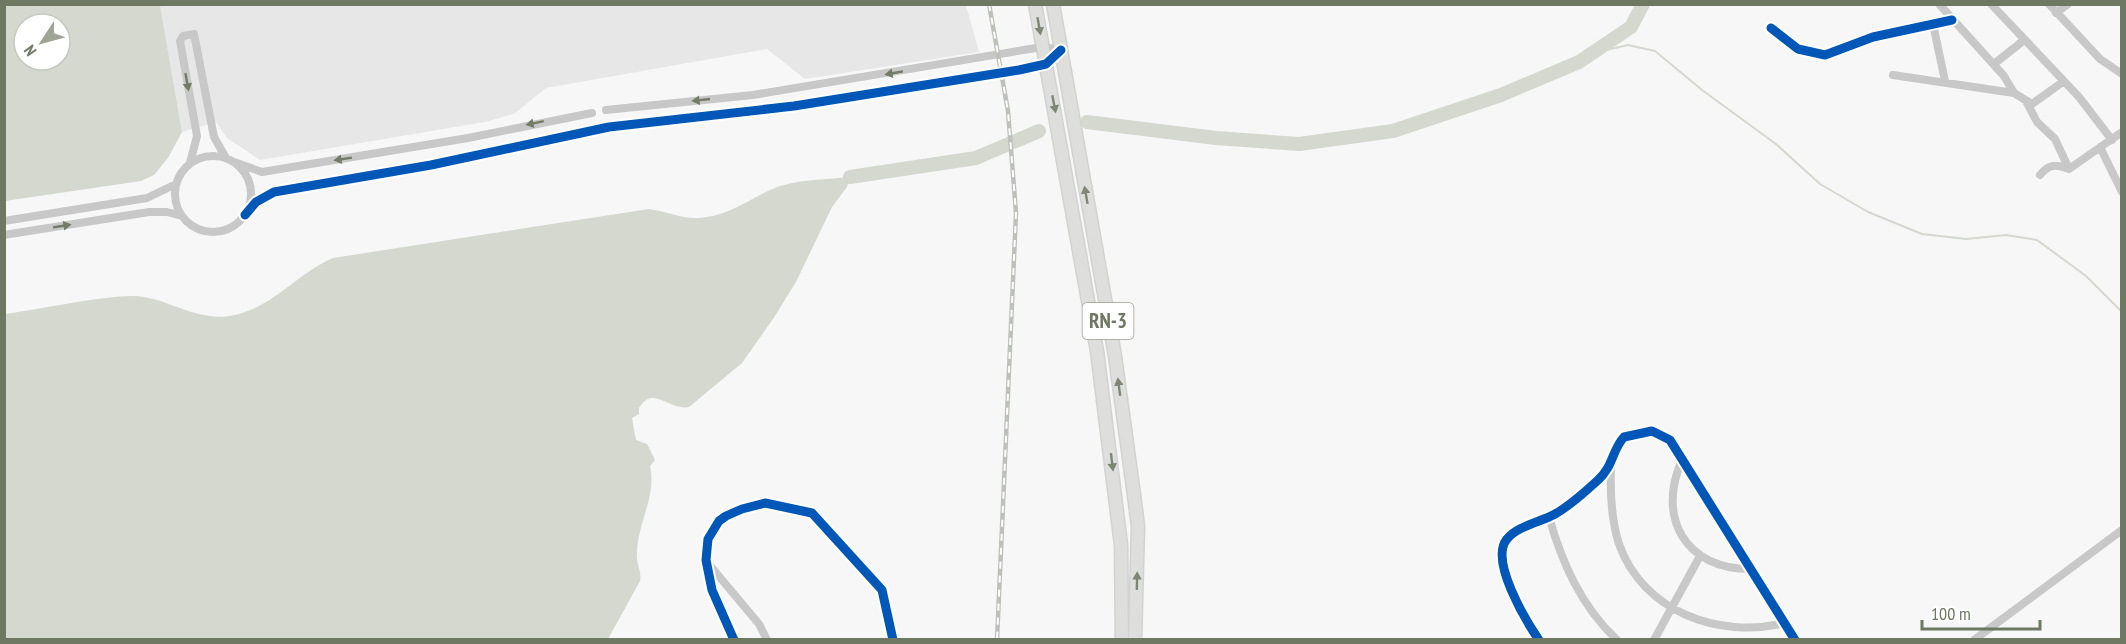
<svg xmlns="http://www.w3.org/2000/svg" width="2126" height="644" font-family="'PT Sans Narrow',sans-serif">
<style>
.built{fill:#e6e7e6}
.water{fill:#d5d8ce;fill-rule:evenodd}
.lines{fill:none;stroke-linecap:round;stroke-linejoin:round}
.stream{stroke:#d5d8ce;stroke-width:2}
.river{stroke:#d5d8ce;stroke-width:14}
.trunk-casing{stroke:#d2d3d1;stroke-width:15}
.minor{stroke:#c7c8c7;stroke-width:8}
.trunk{stroke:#dededd;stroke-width:12}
.rail-casing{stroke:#bec0bc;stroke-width:4.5}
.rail{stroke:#fff;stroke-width:2;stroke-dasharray:7;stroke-linecap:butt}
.cycleway-casing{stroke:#fff;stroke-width:13}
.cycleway{stroke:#0057b8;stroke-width:9}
.oneway{fill:#7f8774}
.oneway2{fill:#727c67}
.labels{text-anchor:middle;stroke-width:6;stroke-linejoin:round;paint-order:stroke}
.shield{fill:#fff;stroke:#9aa091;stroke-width:1.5}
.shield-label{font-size:21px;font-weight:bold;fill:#6e7862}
</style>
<rect width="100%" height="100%" fill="#f7f7f7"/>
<path class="built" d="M160 5H966L979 52 805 79 767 49 546 88 514 114 485 122 260 160 227 138 216 122 182 132Z"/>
<path class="water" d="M4 5H160L182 132 168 158 154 175 141 181 5 201ZM24 24H60V60H24Z
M850 177 847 187 832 207 796 282 773 319 742 363 689 407C669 411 653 384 639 408V414L632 418 636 440 647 444 655 460 650 466C657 497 637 523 637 554 636 564 642 571 640 581L608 639H5V314C43 309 94 297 132 296 164 295 197 324 235 315 276 305 296 274 333 258L649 209C666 211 682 219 699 218 727 216 745 202 768 191 792 179 823 180 850 177Z"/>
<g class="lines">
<path class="stream" d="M1593 53 1628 45 1655 51 1702 90 1776 144 1820 184 1868 212 1922 234 1966 239 2006 235 2037 240 2086 276 2122 312"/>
<path class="river" d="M1087 122 1216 138 1299 144 1393 131 1501 95 1579 62 1631 27 1643 4
M850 177 976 158 1039 131"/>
<g class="trunk-casing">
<path id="trunk" d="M1035 4 1097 351 1121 545 1122 640
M1053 4 1115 356 1134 495 1138 526 1135 640"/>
</g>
<path class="minor" d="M1939 4 2004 76 2014 93
M1991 4 2079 97 2112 140
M2049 4 2100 59 2122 74
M2056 13 2068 4
M1933 24 1945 81
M1771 28 1798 49 1825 55 1873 37 1952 20
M1994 64 2023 41
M1893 75 2014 93 2032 104 2064 81
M2026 101 2037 122 2055 139 2069 169
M606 110 753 95 1042 47 1061 50
M609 127 794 106 1019 70 1046 64 1061 50
M2100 147 2122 192
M175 194a38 38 0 1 1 76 0a38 38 0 1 1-76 0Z
M234 162 262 172 468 138 592 113
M190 163 197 136 180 41 183 36 194 34 214 137 226 158
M2040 175C2049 164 2055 164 2069 169L2122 132
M245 215 256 202 274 192 431 165 595 129
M4 221 147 198 176 184
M4 235 149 212H167L182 216
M1682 460C1656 518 1686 570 1752 569
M1611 467C1610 493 1611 519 1619 544 1643 612 1719 639 1785 623
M1549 517C1562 563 1581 606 1617 640
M707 562 759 624 767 640
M734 640 712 590 706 560 708 539 719 521 726 516 742 509 765 503 812 513 882 590 893 640
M1539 640C1526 621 1489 560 1507 539 1517 526 1541 522 1555 514 1571 505 1585 492 1598 480 1613 467 1612 450 1624 437L1652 431 1670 440 1795 640
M1654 640 1700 556
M1974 640 2122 530"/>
<use href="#trunk" class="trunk"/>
<g class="rail-casing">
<path id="rail" d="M989 4 1008 111 1016 213 997 640"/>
</g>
<use href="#rail" class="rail"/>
<g class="cycleway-casing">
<path id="cycleway" d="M1771 28 1798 49 1825 55 1873 37 1952 20
M245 215 256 202 274 192 431 165 609 127 794 106 1019 70 1046 64 1061 50
M734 640 712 590 706 560 708 539 719 521 726 516 742 509 765 503 812 513 882 590 893 640
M1539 640C1526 621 1489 560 1507 539 1517 526 1541 522 1555 514 1571 505 1585 492 1598 480 1613 467 1612 450 1624 437L1652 431 1670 440 1795 640"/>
</g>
<use href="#cycleway" class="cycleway"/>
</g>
<defs><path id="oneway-solid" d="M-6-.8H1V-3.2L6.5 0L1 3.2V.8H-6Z" transform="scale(1.5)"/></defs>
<g class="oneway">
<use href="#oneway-solid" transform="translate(1039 26) rotate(80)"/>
<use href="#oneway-solid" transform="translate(1054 104) rotate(79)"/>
<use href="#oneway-solid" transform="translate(1086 195) rotate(-100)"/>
<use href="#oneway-solid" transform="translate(1119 387) rotate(-98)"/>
<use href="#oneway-solid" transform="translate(1112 462) rotate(83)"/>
<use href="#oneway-solid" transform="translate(1137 581) rotate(-89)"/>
</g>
<g class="oneway2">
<use href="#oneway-solid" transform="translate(894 73) rotate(170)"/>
<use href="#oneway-solid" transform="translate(187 82) rotate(80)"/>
<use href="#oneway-solid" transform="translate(701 100) rotate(174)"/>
<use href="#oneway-solid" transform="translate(535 123) rotate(168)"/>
<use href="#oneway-solid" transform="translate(343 159) rotate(171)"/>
<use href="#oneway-solid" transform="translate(62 226) rotate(-9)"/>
</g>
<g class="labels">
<rect class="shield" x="1082.5" y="303" width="51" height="36" rx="4.5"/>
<g class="shield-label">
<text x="1108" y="328">RN-3</text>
</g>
</g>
<rect width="2126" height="644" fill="none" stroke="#6e7862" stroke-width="12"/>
<g transform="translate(42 42) rotate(234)"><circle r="28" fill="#ffffff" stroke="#c5c9c0" stroke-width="1.5"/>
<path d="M0-4.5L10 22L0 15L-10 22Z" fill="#9ea496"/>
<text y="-9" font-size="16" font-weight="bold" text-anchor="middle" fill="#6e7862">N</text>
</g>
<path d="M1922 620v9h118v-9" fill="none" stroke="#6e7862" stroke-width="3"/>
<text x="1931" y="620" font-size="18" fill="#6e7862" stroke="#ffffff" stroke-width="4.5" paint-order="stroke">100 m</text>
</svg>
